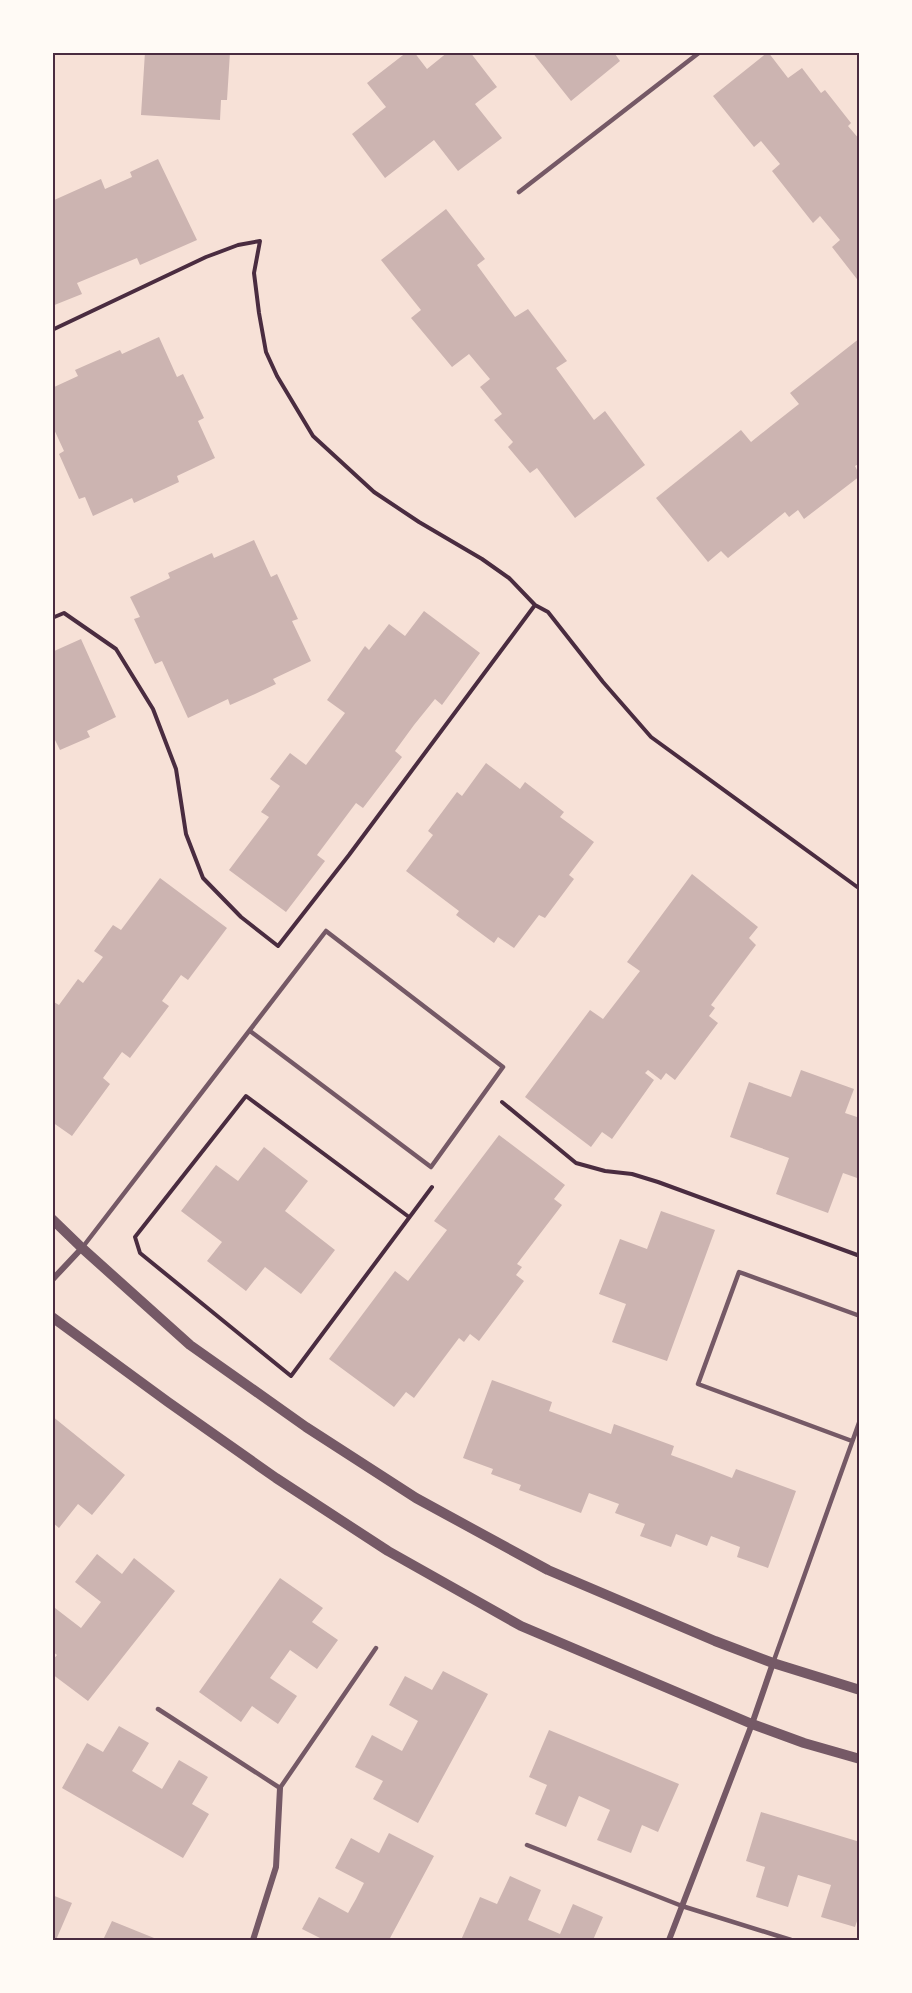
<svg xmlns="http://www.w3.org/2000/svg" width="912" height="1993" font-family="'Exo 2',sans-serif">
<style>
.building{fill:#ccb4b1}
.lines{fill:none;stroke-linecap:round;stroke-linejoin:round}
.path{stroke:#4a2c40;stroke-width:4}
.service{stroke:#755966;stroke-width:4.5}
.minor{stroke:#755966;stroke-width:6}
.tertiary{stroke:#755966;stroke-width:10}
.neatline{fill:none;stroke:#4a2c40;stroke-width:2}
</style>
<rect width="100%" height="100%" fill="#f7e1d7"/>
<path class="building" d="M145 52H230L227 100H221L220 120 141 115Z
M407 52H414L427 69 448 52H470L497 87 475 104 502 138 458 171 434 140 385 178 352 134 386 107 367 83Z
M532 52H617L615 54 620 61 571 101Z
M768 52 788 78 802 68 821 93 825 90 851 123 848 126 860 140V283L832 247 840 240 820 216 813 223 772 171 780 164 761 141 754 147 713 96Z
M158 159 197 240 140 265 137 258 77 283 82 294 52 306V201L101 179 105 189 132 177 130 172Z
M446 209 485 259 477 265 515 317 528 309 567 361 556 368 594 420 605 411 645 465 575 518 537 468 530 473 508 447 513 442 494 420 502 414 480 387 490 379 469 354 452 367 411 318 421 310 381 260Z
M159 337 177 377 183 374 204 418 198 421 215 458 177 476 179 482 134 503 132 498 93 516 85 497 79 499 59 454 64 451 52 425V388L78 376 75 370 120 350 122 354Z
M860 338V463L855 466 860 476 804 519 798 510 789 517 785 512 728 558 721 551 708 562 656 498 741 430 751 442 771 426 799 404 790 393Z
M254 540 271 577 277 574 298 619 292 621 311 661 273 679 276 684 255 694 230 705 228 699 188 718 162 661 155 664 134 619 140 617 130 597 170 578 168 573 212 553 214 558Z
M424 611 480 653 442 705 435 699 414 725 395 751 402 757 363 808 356 803 317 855 325 861 286 912 229 870 269 817 261 812 280 786 270 779 290 753 306 765 345 713 327 700 365 646 369 650 389 624 405 636Z
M81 639 116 717 87 731 90 737 60 750 52 734V662L55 661 52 652Z
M486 763 520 789 525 782 564 812 560 817 594 842 569 875 574 879 545 918 539 915 514 948 498 937 494 943 456 915 459 911 406 871 433 835 428 831 457 792 462 796Z
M692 874 758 927 749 938 756 945 711 1005 715 1008 709 1016 718 1023 675 1080 666 1073 661 1080 648 1070 645 1073 654 1080 612 1139 602 1132 591 1147 525 1097 590 1010 603 1019 640 971 627 962Z
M160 878 227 928 188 980 181 975 162 1001 169 1006 130 1058 122 1052 103 1078 110 1084 72 1136 52 1122V1001L59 1005 78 979 83 983 103 957 94 951 113 925 121 930Z
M801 1070 854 1089 845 1113 860 1118V1179L843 1173 828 1213 776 1194 789 1158 730 1137 749 1082 791 1097Z
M499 1135 565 1185 554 1199 562 1205 517 1264 522 1267 516 1275 524 1281 479 1341 470 1334 464 1342 459 1338 414 1398 406 1392 394 1407 329 1359 395 1271 408 1281 447 1230 434 1221Z
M264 1147 308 1181 285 1211 335 1250 301 1294 265 1267 246 1291 207 1261 222 1242 181 1211 216 1165 238 1181Z
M661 1211 715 1230 667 1361 612 1342 626 1304 599 1294 620 1239 647 1249Z
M492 1380 552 1402 549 1411 611 1434 614 1424 674 1446 671 1455 701 1466 732 1478 736 1469 796 1491 768 1568 737 1557 740 1547 711 1536 707 1546 676 1534 671 1547 640 1536 645 1524 615 1513 619 1504 589 1493 581 1513 519 1490 521 1485 491 1474 493 1469 463 1458Z
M52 1416 125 1475 92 1515 78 1504 59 1528 52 1522Z
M97 1554 122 1574 134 1558 175 1591 88 1701 52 1674V1661L57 1655 52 1651V1612L55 1608 81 1628 101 1602 75 1582Z
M280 1578 323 1608 312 1622 338 1640 317 1669 290 1650 270 1678 297 1696 278 1724 252 1706 241 1722 199 1692Z
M443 1671 488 1694 418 1823 373 1799 383 1781 355 1767 372 1735 402 1751 418 1721 389 1705 405 1676 432 1690Z
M119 1726 149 1743 132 1771 162 1789 179 1760 208 1777 192 1804 209 1814 183 1858 62 1788 87 1743 103 1752Z
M549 1730 679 1784 658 1832 642 1825 631 1853 597 1840 610 1810 579 1796 566 1827 535 1814 547 1785 529 1777Z
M761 1812 860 1842V1912L855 1927 821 1917 831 1885 798 1875 788 1907 756 1897 765 1867 746 1861Z
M389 1833 434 1856 389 1940H324L302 1929 319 1897 348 1913 356 1899 364 1883 335 1868 351 1838 379 1853Z
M510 1876 541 1890 528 1920 560 1934 573 1904 603 1917 593 1940H461L480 1897 497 1904Z
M52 1895 72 1903 56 1940H52Z
M112 1921 159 1940H103Z"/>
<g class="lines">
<path class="path" d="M52 330 206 257 238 245 260 241 254 273 259 313 266 352 277 376 313 436 374 492 419 522 482 559 509 578 535 605
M52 618 64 613 116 649 153 709 176 769 186 834 203 878 241 917 278 946 349 855 535 605 548 612 603 682 651 737 860 889
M502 1102 576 1163 605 1171 632 1174 658 1182 860 1256
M409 1217 246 1096 135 1237 140 1253 291 1376 432 1187"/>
<path class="service" d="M519 192 700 52
M82 1248 326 931 503 1067 431 1167 250 1031
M852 1441 698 1384 739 1272 860 1316
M773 1663 860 1420
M158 1709 280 1788 376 1648
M527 1845 682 1906 791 1940"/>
<path class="minor" d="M52 1280 82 1248
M253 1940 276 1867 280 1788
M669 1940 752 1724 773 1663"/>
<path class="tertiary" d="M52 1219 82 1248 190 1345 306 1427 416 1498 548 1570 715 1641 773 1663 860 1690
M52 1317 168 1402 276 1478 388 1551 521 1626 752 1724 804 1743 860 1759"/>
</g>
<rect width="912" height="1993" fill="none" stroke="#fffaf5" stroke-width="108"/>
<rect x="54" y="54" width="804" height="1885" class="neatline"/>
</svg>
